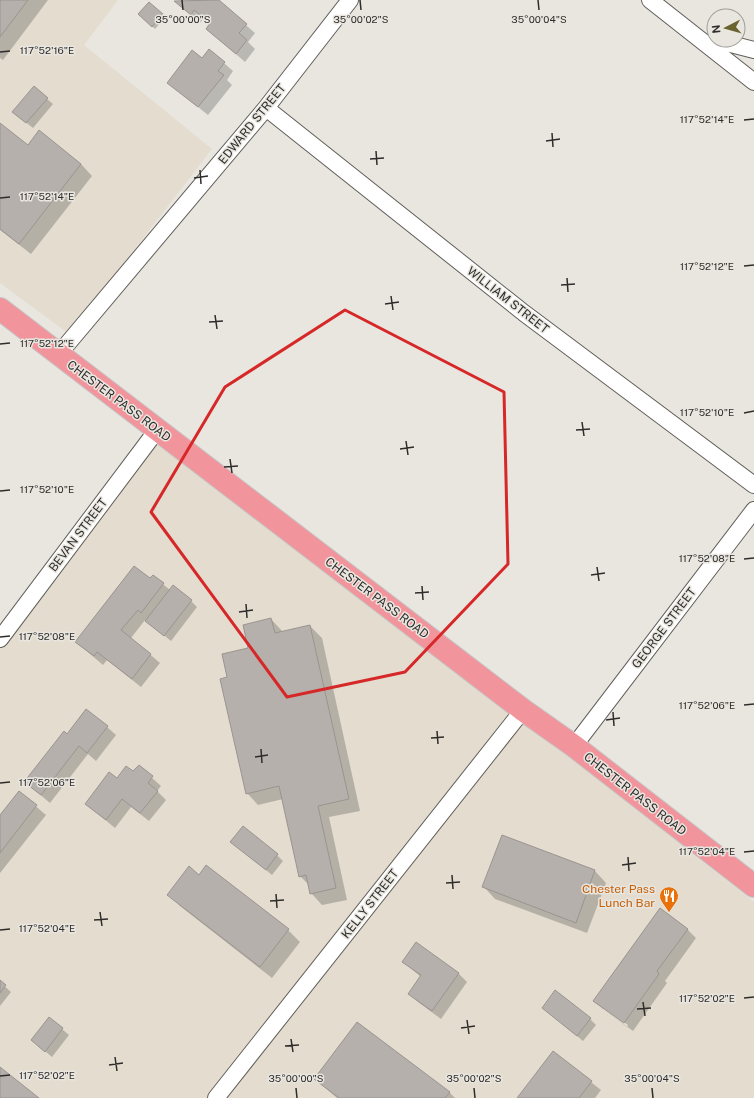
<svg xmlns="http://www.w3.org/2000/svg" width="754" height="1098" font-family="'Public Sans',sans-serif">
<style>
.built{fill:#e3dccf}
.shadow{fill:#0003}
.building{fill:#b6b0ac;stroke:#9a9491}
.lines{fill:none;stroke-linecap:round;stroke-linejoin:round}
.minor-casing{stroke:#625f5a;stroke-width:18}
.trunk-casing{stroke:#c5c4c4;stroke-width:24}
.minor{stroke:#fff;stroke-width:16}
.trunk{stroke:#f2949c;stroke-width:22}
.marked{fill:none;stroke:#d62828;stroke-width:3;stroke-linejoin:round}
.ticks{fill:none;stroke:#2f2d2b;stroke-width:1.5}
.labels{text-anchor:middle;stroke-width:3;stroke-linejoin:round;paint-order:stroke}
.street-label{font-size:12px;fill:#2f2d2b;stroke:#e9e6e0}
.food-label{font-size:12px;fill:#c56008;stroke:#e9e6e0;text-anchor:end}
.ticks-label{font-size:10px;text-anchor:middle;fill:#2f2d2b;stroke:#e9e6e0;stroke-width:3;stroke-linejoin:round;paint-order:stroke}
</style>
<rect width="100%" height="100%" fill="#e9e6e0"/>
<path class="built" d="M0 0H118L84 45 212 149 69 334 0 283Z
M157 430 754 902V1098H0V639Z"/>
<path class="shadow" d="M0 0H48L3 60 0 58Z
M217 0 255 33 248 42 255 49 245 62 207 29 211 24 204 18 200 23 175 1Z
M149 3 165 18 155 29 142 17Z
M209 50 233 71 227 80 232 85 208 115 168 83 202 59Z
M47 99 53 104 33 128 19 117Z
M0 124 28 146 39 131 81 164 92 176 31 254 0 230Z
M153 576 170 590 191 601 197 607 171 641 145 620 131 638 160 663 141 687 107 660 103 665 76 642Z
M271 619 283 632 310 626 322 638 360 811 329 817 347 900 322 905 311 893 309 885 300 876 283 799 258 805 247 793 228 678Z
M107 727 116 735 96 761 88 754 50 803 25 782 67 735Z
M139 766 161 786 157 791 166 800 149 821 131 807 115 828 86 804 117 780 133 773Z
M19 792 46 815 0 873V817Z
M503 836 595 871 606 883 587 933 495 899 484 887Z
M232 842 277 855 283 861 272 875Z
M207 867 288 930 300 942 272 978 180 906 169 894 200 876Z
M687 929 696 938 665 981 667 983 633 1031 603 1009 627 1027 628 1025 603 1007V1009L595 1001Z
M416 943 459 974 467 982 441 1019 418 1002 409 994 421 977 403 962Z
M0 982 11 992 0 1006Z
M543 1008 590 1019 596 1025 583 1041Z
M49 1018 69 1035 52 1057 32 1040Z
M553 1052 601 1090 595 1098H518Z
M315 1079 449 1092 455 1098H337Z"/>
<path class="building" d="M0 0H28L0 37Z
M219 0 247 24 239 33 247 40 236 54 206 29 210 23 194 10 191 15 174 1Z
M149 2 163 14 152 27 138 14Z
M209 49 225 62 218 71 224 75 198 107 167 83 192 50 202 58Z
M34 86 48 98 26 123 12 112Z
M0 123 28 145 39 130 81 164 19 244 0 229Z
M134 566 150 578 153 575 164 583 141 613 138 610 121 630 151 654 132 679 97 652 94 656 75 642Z
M173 585 192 600 164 636 145 621Z
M271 618 275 633 310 625 349 799 318 806 336 888 310 894 306 875 299 877 279 786 246 794 220 679 227 677 222 654 248 648 243 625Z
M86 709 108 726 87 753 79 746 41 795 24 782 64 731 67 734Z
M139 765 153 776 148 783 158 791 140 813 122 799 106 820 85 804 109 772 117 778 126 766 133 771Z
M19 791 37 805 0 853V815Z
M243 826 278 854 266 870 230 842Z
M502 835 595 870 576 923 482 887Z
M206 865 289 929 260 967 167 895 189 866 199 875Z
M660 908 688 929 657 971 659 974 624 1023 593 1001Z
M416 942 459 973 432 1011 408 994 421 975 402 962Z
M0 980 6 985 0 993Z
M555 990 591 1018 577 1036 542 1008Z
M49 1017 63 1028 45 1052 31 1040Z
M357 1022 450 1092 445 1098H339L314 1079Z
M553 1051 592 1081 579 1098H517Z
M0 1067 39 1098H0Z"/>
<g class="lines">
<g class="minor-casing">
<path id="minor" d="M650 0 754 82
M715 40 754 50
M266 108 524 313 754 485
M58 355 266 108 350 0
M0 639 157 430
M574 746 754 510
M216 1098 523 710"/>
</g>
<g class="trunk-casing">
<path id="trunk" d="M0 309 523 710 574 746 754 886"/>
</g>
<use href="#minor" class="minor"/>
<use href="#trunk" class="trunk"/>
</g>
<path class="marked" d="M345 310 504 392 508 564 405 672 287 697 151 512 225 387Z"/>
<path class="ticks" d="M182 0 183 10M360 0 361 10M538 0 539 10M0 52 10 51M744 120 754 119M552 133 553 147M546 141 560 139M376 151 377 165M370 159 384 158M200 170 201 184M194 178 208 176M0 198 10 197M744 266 754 265M567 278 568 292M561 285 575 284M391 296 393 310M385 304 399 302M215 315 217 329M209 322 223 321M0 344 10 343M744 413 754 411M582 422 584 436M576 430 590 429M406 441 408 455M400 449 414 447M230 459 232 473M224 467 238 466M0 491 10 490M744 559 754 558M597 567 599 581M591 575 605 573M422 586 423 600M415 593 429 592M246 604 247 618M239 612 253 610M0 637 10 636M744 705 754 704M613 712 614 726M606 720 620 718M437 731 438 744M431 738 444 737M261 749 262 763M255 757 268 755M0 783 10 782M744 852 754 851M628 857 629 871M622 865 636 863M452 875 453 889M446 883 460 882M276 894 277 908M270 901 284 900M100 912 102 926M94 920 108 919M0 930 10 929M744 998 754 997M643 1002 645 1016M637 1009 651 1008M467 1020 469 1034M461 1028 475 1026M291 1039 293 1052M285 1046 299 1045M115 1057 117 1071M109 1065 123 1063M0 1076 10 1075M296 1088 297 1098M474 1088 475 1098M652 1088 653 1098"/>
<defs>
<g id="restaurant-pin" transform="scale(1)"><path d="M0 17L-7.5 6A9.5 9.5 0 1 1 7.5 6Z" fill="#e8710a" stroke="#e9e6e0"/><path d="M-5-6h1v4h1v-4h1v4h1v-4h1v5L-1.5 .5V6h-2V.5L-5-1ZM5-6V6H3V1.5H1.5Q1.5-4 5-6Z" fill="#fff"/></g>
</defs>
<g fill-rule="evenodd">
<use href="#restaurant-pin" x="669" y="896"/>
</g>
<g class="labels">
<g class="street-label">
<text transform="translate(252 124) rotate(-51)" y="4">EDWARD STREET</text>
<text transform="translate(508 300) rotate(38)" y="4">WILLIAM STREET</text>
<text transform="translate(119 401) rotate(37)" y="4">CHESTER PASS ROAD</text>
<text transform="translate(78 535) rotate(-53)" y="4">BEVAN STREET</text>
<text transform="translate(377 598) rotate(37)" y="4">CHESTER PASS ROAD</text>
<text transform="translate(664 628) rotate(-53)" y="4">GEORGE STREET</text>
<text transform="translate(635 794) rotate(38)" y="4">CHESTER PASS ROAD</text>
<text transform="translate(370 904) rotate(-52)" y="4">KELLY STREET</text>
</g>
<g class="food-label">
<text x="655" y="893">Chester Pass<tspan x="655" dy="14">Lunch Bar</tspan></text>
</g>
</g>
<g class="ticks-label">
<text x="183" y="23">35°00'00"S</text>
<text x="361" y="23">35°00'02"S</text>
<text x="539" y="23">35°00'04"S</text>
<text x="47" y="54">117°52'16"E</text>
<text x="707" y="123">117°52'14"E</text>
<text x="47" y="200">117°52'14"E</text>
<text x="707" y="270">117°52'12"E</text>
<text x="47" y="347">117°52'12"E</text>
<text x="707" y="416">117°52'10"E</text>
<text x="47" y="493">117°52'10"E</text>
<text x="707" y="562">117°52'08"E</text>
<text x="47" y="640">117°52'08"E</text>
<text x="707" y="709">117°52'06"E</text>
<text x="47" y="786">117°52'06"E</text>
<text x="707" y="855">117°52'04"E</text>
<text x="47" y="932">117°52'04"E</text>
<text x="707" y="1002">117°52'02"E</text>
<text x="47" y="1079">117°52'02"E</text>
<text x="296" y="1082">35°00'00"S</text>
<text x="474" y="1082">35°00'02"S</text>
<text x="652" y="1082">35°00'04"S</text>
</g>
<g transform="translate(726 28) rotate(264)"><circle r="19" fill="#e9e6e0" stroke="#9f9c98"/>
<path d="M0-3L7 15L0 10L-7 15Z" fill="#6b622e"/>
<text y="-6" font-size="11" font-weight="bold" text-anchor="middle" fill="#2f2d2b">N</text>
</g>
</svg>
